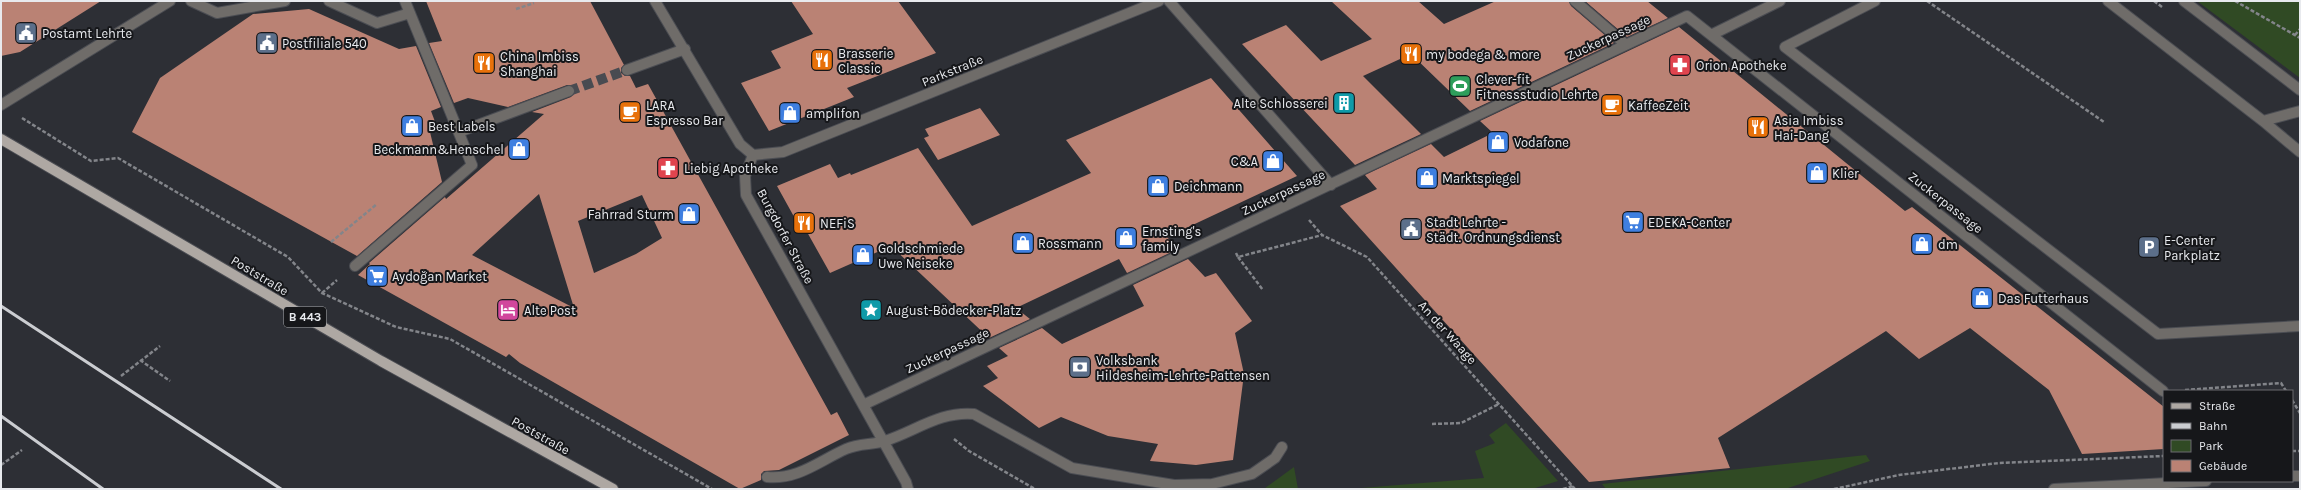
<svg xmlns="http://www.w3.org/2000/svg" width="2301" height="490" font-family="Karla,sans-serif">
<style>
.green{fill:#304a24}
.building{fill:#ba8274;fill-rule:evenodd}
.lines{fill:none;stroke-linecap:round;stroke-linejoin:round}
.minor-tunnel{stroke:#494b51;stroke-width:10;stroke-dasharray:10 5;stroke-linecap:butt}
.minor-casing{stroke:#4b4d53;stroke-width:12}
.major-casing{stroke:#4b4d53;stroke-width:12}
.path{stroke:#83858a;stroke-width:2.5;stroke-dasharray:4 2;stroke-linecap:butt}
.minor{stroke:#6f6c69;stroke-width:10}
.major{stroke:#aea8a3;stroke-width:10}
.rail{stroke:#cbcdd1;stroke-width:3}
.labels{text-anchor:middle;stroke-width:4;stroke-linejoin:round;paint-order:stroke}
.shield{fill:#16171a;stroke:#a9abae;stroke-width:1}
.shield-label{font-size:12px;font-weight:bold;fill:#e8eaee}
.poi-label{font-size:13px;fill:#e8eaee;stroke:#16171a;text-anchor:start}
.street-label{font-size:13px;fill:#e8eaee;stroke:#16171a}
</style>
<rect width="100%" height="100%" fill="#2d2f35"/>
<path class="green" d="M2197 1H2300V78Z
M1506 423 1558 481 1532 489H1349L1484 478 1475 451 1495 443 1489 435Z
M1866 455 1870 461 1785 489H1606L1602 484Z
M1294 467 1298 489H1265V488Z"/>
<path class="building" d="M1 1H101L20 52 1 56Z
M426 1H590L624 65 621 68V73L625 76H630L636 88 648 84 831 415 837 412 849 435 779 470 764 471 761 474V480L740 489 520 363 509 354 506 357 358 275 370 264 369 263 445 197 446 199 544 114 532 112 571 97 575 92 573 86 567 85 508 107 468 98 454 103 429 43 442 41ZM539 194 574 308 472 255ZM642 195 662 238 636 254 594 273 578 221Z
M791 1H898L936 53 847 88 854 97 769 131 741 83 781 68 771 51 813 34Z
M1331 1H1418L1444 24 1496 1H1569L1571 6 1614 43 1470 111 1411 54 1363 76 1421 134 1355 165 1242 44 1286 25 1321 61 1372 39Z
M1585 1H1647L1668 18 1627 37Z
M309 9 399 49 416 46 441 107 431 111 437 127 430 132 442 182 357 256 132 132 160 78 253 14Z
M1679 27 1905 211 1912 207 2164 407V449L2082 454 2049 390 1970 328 1919 359 1886 331 1718 438 1730 468 1589 482 1340 206 1377 189 1365 175 1431 144 1444 157 1493 133 1480 121Z
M1211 78 1297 176 1167 237 1178 249 1127 273 1119 259 1016 308 1030 319 989 338 891 246 830 273 807 232 803 233 777 186 830 164 838 178 850 173 851 175 918 148 972 226 1091 173 1066 140Z
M980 108 1000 135 938 160 924 138 929 136 925 129Z
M1188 259 1205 277 1216 273 1252 321 1235 333 1244 374 1233 460 1196 465 1150 461 1158 444 1108 436 1061 417 1039 428 983 386 998 378 987 366 1008 356 999 348 1042 328 1062 344 1144 306 1133 285Z"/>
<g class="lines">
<path class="minor-tunnel" d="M569 91 627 70"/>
<g class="minor-casing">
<path id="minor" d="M191 1 217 13 285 1
M329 1 377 23 410 13
M655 1 740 144 753 155
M1169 1 1331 185
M1575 1 1625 44
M1875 1 1785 47 2158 334 2300 326
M2108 1 2263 121
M2184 1 2300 90
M1711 35 1780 1
M627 70 685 49
M1 105 170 1
M2300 111 2263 121 2300 152
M459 132 569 91
M753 155 783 152 1159 1
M753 155 745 176 746 195 906 482 908 489
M355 266 472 165 405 1
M863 405 1687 16 2163 391
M2292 476H2300
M767 477C798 480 819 461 846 449 859 443 872 445 885 441 916 431 940 411 974 414L1072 468 1174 485 1212 484 1252 474 1275 458 1282 447
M2054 489 2206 481"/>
</g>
<g class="major-casing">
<path id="major" d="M1 139 381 361 613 489"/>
</g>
<path class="path" d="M1927 1 2104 122
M2154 1 2162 7
M2235 1 2300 38
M516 9 534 3
M2295 35 2300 29
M22 118 91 161 118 158 288 257 322 293 396 327 450 339 712 489
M1309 220 1322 235 1367 257 1575 489
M331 242 377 204
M1236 253 1238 257 1322 235
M1238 257 1263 290
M322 293 337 280
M140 360 170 381
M121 376 160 346
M2185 390 2281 383 2286 391
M2292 400 2300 413
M1432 424 1461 423 1499 404
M954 439 969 451 1035 489
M2292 451H2300
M1 465 22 450
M1563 489 1573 486
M1834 489 1899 475 1999 463 2164 456"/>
<use href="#minor" class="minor"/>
<use href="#major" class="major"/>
<path class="rail" d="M1 306 281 489
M1 416 103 489"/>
</g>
<defs>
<g id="civic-square" transform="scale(1.15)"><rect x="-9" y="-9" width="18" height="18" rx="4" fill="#5c6f8a" stroke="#16171a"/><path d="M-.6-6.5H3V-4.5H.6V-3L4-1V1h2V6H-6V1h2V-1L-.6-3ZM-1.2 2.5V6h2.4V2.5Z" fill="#fff"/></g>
<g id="restaurant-square" transform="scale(1.15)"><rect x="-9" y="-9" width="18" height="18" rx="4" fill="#e8710a" stroke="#16171a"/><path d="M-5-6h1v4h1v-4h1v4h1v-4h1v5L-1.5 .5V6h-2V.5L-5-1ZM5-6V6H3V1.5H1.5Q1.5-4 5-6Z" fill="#fff"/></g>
<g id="pharmacy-square" transform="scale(1.15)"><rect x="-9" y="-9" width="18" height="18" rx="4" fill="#e0444e" stroke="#16171a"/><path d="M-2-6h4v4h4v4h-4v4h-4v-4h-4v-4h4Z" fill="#fff"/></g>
<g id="stadium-square" transform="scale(1.15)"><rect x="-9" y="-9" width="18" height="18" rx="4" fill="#2e9e5b" stroke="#16171a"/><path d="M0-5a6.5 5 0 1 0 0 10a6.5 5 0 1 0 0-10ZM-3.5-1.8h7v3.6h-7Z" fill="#fff"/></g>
<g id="building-square" transform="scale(1.15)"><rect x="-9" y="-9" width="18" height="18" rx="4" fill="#0f9aa8" stroke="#16171a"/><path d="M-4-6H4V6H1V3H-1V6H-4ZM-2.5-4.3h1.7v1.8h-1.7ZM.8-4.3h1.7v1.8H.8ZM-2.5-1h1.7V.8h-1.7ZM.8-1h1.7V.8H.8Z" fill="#fff"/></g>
<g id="cafe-square" transform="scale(1.15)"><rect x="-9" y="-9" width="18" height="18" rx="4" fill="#e8710a" stroke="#16171a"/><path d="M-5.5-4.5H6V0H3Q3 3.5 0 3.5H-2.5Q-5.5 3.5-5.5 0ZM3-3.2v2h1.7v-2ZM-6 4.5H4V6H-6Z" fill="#fff"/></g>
<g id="shop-square" transform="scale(1.15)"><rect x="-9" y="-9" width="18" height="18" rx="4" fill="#3f7fe0" stroke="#16171a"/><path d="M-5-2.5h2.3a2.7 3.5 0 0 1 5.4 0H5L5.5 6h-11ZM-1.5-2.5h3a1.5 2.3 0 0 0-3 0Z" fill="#fff"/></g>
<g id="supermarket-square" transform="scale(1.15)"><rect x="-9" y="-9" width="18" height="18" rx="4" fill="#3f7fe0" stroke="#16171a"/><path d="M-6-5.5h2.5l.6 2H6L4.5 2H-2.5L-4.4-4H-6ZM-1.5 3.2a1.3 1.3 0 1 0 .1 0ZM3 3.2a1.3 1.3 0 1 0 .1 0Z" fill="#fff"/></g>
<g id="parking-square" transform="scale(1.15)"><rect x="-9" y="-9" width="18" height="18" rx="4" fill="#5c6f8a" stroke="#16171a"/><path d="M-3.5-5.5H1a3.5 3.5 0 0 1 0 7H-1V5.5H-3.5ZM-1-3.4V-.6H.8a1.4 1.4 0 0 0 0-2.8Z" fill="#fff"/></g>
<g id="hotel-square" transform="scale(1.15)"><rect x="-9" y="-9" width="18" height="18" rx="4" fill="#d1479c" stroke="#16171a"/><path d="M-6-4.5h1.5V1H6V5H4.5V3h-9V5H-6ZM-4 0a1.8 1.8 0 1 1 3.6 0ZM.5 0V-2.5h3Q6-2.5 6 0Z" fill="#fff"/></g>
<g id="sight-square" transform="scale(1.15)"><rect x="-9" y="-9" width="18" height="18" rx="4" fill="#0f9aa8" stroke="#16171a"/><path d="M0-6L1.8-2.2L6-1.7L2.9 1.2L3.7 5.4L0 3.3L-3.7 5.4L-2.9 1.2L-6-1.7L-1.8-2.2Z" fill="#fff"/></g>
<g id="bank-square" transform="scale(1.15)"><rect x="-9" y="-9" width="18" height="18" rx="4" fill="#5c6f8a" stroke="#16171a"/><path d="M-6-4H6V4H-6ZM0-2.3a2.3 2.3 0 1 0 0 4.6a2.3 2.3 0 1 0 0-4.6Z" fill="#fff"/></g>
</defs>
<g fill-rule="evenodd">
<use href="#civic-square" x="26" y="33"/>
<use href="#civic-square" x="267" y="43"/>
<use href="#restaurant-square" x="1411" y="54"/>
<use href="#restaurant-square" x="822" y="60"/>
<use href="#restaurant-square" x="484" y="63"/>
<use href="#pharmacy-square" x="1680" y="65"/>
<use href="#stadium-square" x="1460" y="86"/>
<use href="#building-square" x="1344" y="103"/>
<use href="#cafe-square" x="1612" y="105"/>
<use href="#cafe-square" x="630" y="112"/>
<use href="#shop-square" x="790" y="113"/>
<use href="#shop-square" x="412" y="126"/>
<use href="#restaurant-square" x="1758" y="127"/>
<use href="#shop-square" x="1498" y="142"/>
<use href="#shop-square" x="519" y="149"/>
<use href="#shop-square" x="1273" y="161"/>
<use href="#pharmacy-square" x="668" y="168"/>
<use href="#shop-square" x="1817" y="173"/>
<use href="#shop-square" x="1427" y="178"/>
<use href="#shop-square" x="1158" y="186"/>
<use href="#shop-square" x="689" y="214"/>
<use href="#supermarket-square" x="1633" y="222"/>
<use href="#restaurant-square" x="804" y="223"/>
<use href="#civic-square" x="1411" y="229"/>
<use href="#shop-square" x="1126" y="238"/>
<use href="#shop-square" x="1023" y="243"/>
<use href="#shop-square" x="1922" y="244"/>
<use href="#parking-square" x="2149" y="247"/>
<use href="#shop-square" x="863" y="255"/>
<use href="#supermarket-square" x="377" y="276"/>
<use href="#shop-square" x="1982" y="298"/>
<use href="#hotel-square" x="508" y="310"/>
<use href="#sight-square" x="871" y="310"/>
<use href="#bank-square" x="1080" y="367"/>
</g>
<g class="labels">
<rect class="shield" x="284" y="307" width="42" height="20" rx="3"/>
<g class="shield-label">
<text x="305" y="321">B 443</text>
</g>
<g class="poi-label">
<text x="42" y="38">Postamt Lehrte</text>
<text x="282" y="48">Postfiliale 540</text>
<text x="838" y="58">Brasserie<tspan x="838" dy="15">Classic</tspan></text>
<text x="1426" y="59">my bodega &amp; more</text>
<text x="500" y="61">China Imbiss<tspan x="500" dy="15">Shanghai</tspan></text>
<text x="1696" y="70">Orion Apotheke</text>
<text x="1476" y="84">Clever-fit<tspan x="1476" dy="15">Fitnessstudio Lehrte</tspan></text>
<text x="1328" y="108" text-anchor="end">Alte Schlosserei</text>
<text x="646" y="110">LARA<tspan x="646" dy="15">Espresso Bar</tspan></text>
<text x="1628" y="110">KaffeeZeit</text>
<text x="806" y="118">amplifon</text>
<text x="1774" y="125">Asia Imbiss<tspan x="1774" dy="15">Hai-Dang</tspan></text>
<text x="428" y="131">Best Labels</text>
<text x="1514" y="147">Vodafone</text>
<text x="504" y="154" text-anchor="end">Beckmann&amp;Henschel</text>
<text x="1258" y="166" text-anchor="end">C&amp;A</text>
<text x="684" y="173">Liebig Apotheke</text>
<text x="1832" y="178">Klier</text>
<text x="1442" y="183">Marktspiegel</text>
<text x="1174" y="191">Deichmann</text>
<text x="674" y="219" text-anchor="end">Fahrrad Sturm</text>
<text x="1426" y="227">Stadt Lehrte -<tspan x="1426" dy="15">Städt. Ordnungsdienst</tspan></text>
<text x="1648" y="227">EDEKA-Center</text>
<text x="820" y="228">NEFiS</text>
<text x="1142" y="236">Ernsting's<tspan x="1142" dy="15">family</tspan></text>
<text x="2164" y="245">E-Center<tspan x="2164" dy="15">Parkplatz</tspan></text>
<text x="1038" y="248">Rossmann</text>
<text x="1938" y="249">dm</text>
<text x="878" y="253">Goldschmiede<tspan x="878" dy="15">Uwe Neiseke</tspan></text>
<text x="392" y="281">Aydoğan Market</text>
<text x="1998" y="303">Das Futterhaus</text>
<text x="524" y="315">Alte Post</text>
<text x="886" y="315">August-Bödecker-Platz</text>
<text x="1096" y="365">Volksbank<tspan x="1096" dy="15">Hildesheim-Lehrte-Pattensen</tspan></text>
</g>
<g class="street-label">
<text transform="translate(1608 37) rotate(-25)" y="5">Zuckerpassage</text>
<text transform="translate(952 70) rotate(-22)" y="5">Parkstraße</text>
<text transform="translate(1283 192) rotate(-25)" y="5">Zuckerpassage</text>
<text transform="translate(1946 202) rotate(38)" y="5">Zuckerpassage</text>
<text transform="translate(786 236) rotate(62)" y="5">Burgdorfer Straße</text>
<text transform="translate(260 275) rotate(31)" y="5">Poststraße</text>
<text transform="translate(1448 332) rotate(48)" y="5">An der Waage</text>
<text transform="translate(947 350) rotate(-25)" y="5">Zuckerpassage</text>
<text transform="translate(541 435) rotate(29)" y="5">Poststraße</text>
</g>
</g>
<rect width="2301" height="490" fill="none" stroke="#e8eaee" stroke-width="4"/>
<rect x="2163" y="390" width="130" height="92" fill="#16171a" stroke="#6a6b6f"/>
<rect x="2171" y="403" width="20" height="6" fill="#aea8a3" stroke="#6a6b6f"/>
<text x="2199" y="410" font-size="12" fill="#e8eaee">Straße</text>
<rect x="2171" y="423" width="20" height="6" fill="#cbcdd1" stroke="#6a6b6f"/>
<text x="2199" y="430" font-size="12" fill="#e8eaee">Bahn</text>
<rect x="2171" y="440" width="20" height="12" fill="#304a24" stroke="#6a6b6f"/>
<text x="2199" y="450" font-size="12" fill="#e8eaee">Park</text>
<rect x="2171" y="460" width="20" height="12" fill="#ba8274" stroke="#6a6b6f"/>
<text x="2199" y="470" font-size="12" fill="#e8eaee">Gebäude</text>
</svg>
